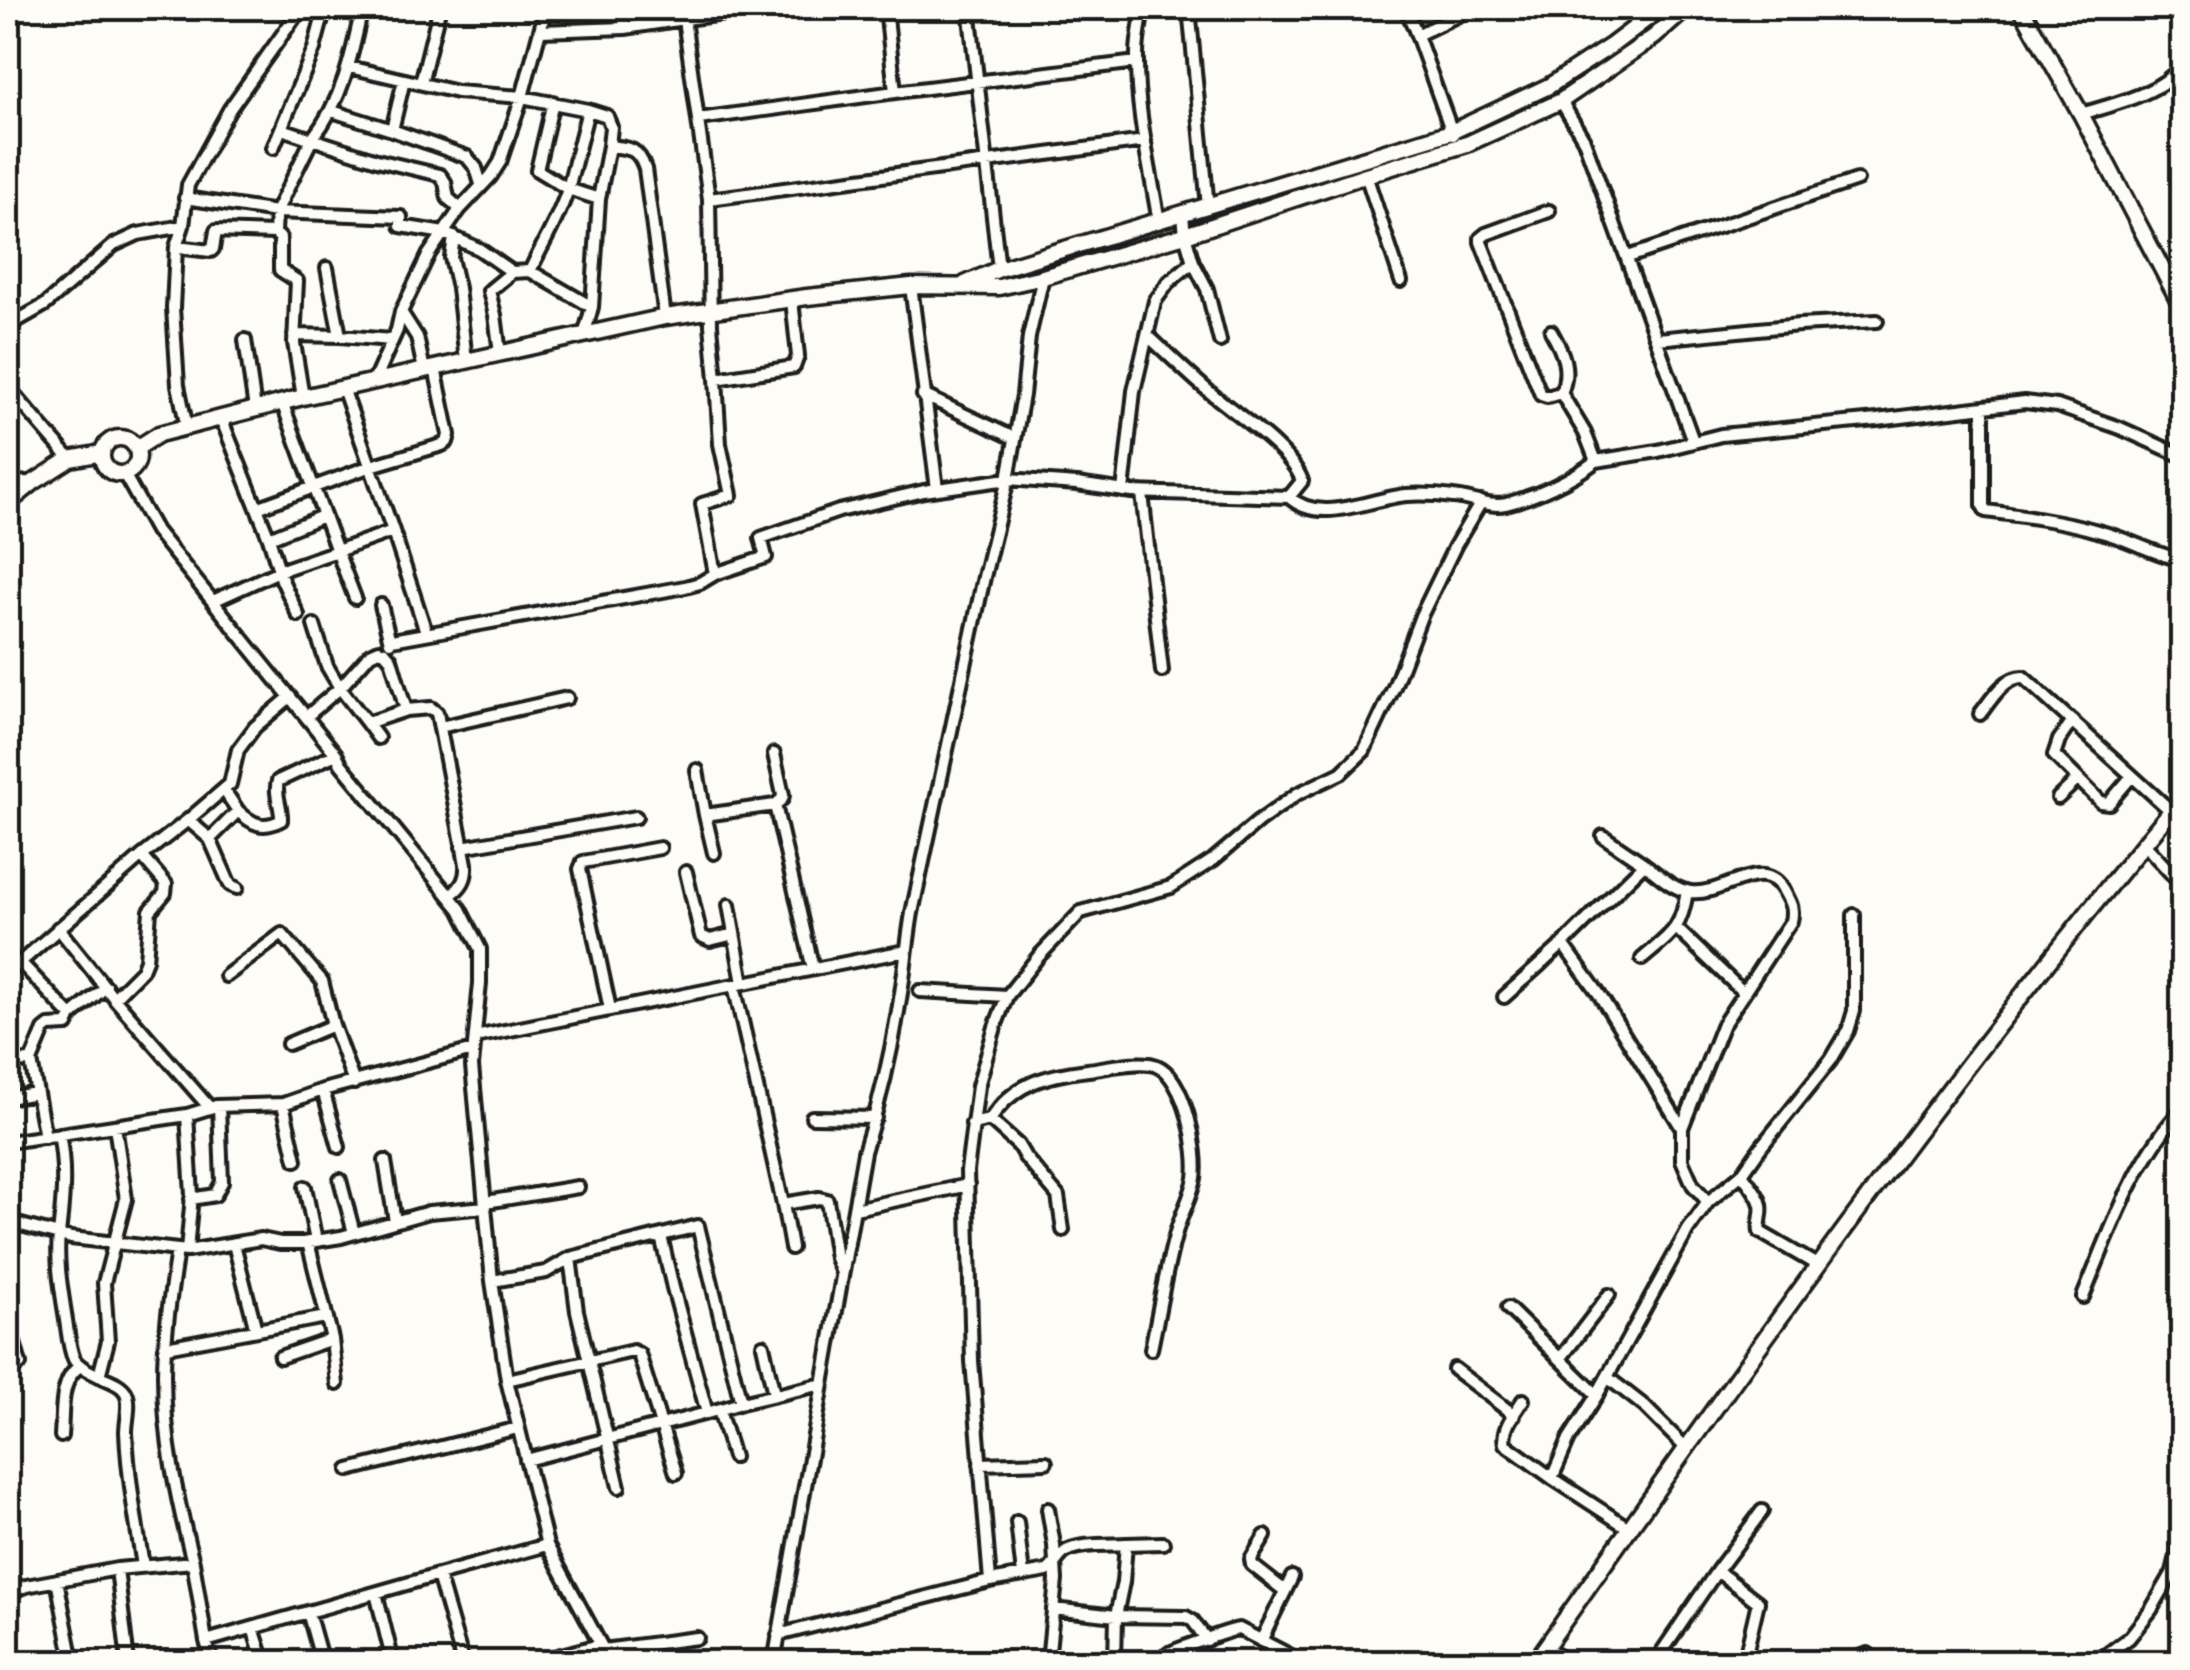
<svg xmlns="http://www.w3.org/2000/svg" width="2190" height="1670" font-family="Itim,sans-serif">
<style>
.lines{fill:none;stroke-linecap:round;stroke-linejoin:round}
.street-casing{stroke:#1c1c1c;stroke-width:18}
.secondary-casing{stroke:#1c1c1c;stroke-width:21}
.street{stroke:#fdfcf7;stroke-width:10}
.secondary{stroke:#fdfcf7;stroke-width:14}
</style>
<rect width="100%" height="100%" fill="#fdfcf7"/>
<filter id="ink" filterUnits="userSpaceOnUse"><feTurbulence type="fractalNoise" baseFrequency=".01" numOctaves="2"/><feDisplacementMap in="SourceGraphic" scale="20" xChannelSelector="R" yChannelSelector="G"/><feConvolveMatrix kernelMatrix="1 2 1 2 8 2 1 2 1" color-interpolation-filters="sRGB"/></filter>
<g filter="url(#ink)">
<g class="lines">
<g class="street-casing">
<path id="street" d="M362 8C352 55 343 100 312 139L377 160 440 175 445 182 448 198 460 209
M623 8 625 28 684 19
M886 8 895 92 1137 62
M969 8 999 269
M1143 8C1141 23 1137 39 1137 55 1136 111 1150 167 1159 222
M1189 8 1208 207
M1406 8 1417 35
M541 31 625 28
M349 67 457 92 522 97 588 110 607 116 611 127 609 146C630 148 638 148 645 169L665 317
M421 83 439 10
M1561 101 1584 140 1693 441
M553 102 537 170 568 189 588 110
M332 111 392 130 467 157 476 168 481 184
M2081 114C2114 104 2161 94 2182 65
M699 119 895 92
M392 130 404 80
M1453 135 1417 35 1473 8
M273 148 314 49 325 8
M1366 175 1401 281
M185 198 276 212 312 139 282 129
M709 199 684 19 773 8
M1549 211 1486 234 1481 238V242L1541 395 1547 397 1561 393
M454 237 451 258 458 288 466 361
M176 247 211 251 213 249 216 231 275 233
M1628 257 1857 180
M1193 262 1207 289 1220 341
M530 271C543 243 559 218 568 189L599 199
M1043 277 1029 337 1023 395 1008 479 1077 484 1132 492 1289 497C1321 526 1370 498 1407 495 1422 494 1439 495 1453 497 1470 498 1490 508 1506 504 1537 496 1571 480 1596 461L1585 433 1561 393C1571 370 1563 352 1551 331
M911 286 937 489
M792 300 798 356 794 367 716 379 711 325 709 199 1145 141
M401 312 417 337 424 370
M8 326 45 305 114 245 138 234 183 226
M294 335 340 336 327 268
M340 336 392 340
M584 336 592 307 599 199 609 146
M1148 336C1167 353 1186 372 1206 389 1231 411 1292 450 1302 481L1289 497
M1658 339 1799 325 1877 321
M245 340 255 409
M500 353 495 315 489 291 512 272
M716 379 720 444 731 495 702 504 715 574 766 557 761 538 839 511 924 491 1008 479 984 577 912 913C907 942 905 970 900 999 892 1051 880 1102 864 1152L774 1662
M374 381 397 330 401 312 429 254 460 209 491 176 500 162 522 97 546 8
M8 387 70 459
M343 388 393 531 426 632
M923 395 1014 438
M303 397 294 343 297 281 280 270V238L275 233 276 212 401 217V226L444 233 479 249 512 272 530 271 592 307
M1983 408V506L1986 511C2025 516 2064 521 2101 532 2129 539 2154 554 2182 560
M221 418 269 538 282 580 298 615
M187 428 178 385 173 308 176 247 183 226 188 185 229 110 297 14 311 8
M1596 461 1658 451 1721 435 1877 420 2025 402 2057 406 2120 428 2182 456
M124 474 156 531 336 754 341 764 460 909 480 949V983L472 1066 492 1281 507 1380 547 1545 610 1662
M8 483 33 482
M1123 491 1134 391 1155 301 1169 282 1193 262 1185 235 1183 215
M1142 493 1162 671
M257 508 371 466 442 445 447 442 449 435 435 368
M269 538 323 516
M355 598 337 551 393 531
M213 601 279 571 337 551 282 402
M381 605 390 642
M314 625 327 666 340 688 367 723
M392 640 685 587 700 583 715 574
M406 710 431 708 437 713 466 864C467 879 462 887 449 896
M1980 714C1991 700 2004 677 2023 677L2171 811
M306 717 340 688 370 654 379 650 385 652 391 659 406 710 367 723 378 738
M2072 721 2059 740 2054 755 2101 802 2109 803 2132 776
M440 727 567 698
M774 754 783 795 782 799 775 805
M697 770 705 815
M2058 798 2078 779
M238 811C252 824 263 830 281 820 282 807 274 794 278 781L336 754
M188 820 210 839 238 811 224 790
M1603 836 1644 864
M210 839 230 885 237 888
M2144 844 2182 885
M462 847 636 817
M714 853 705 815 775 805 813 969
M686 872 701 936 710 940 734 934
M729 905 743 983
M58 928 114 998 210 1108
M1677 929 1743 992
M1563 944 1599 994 1682 1128
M1642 959C1671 934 1681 931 1687 891
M20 962 71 1016 106 987
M8 973 142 856 188 820 230 784 238 750 255 727 290 697
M226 976 282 934 322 981 333 1025 354 1083
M734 985 905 951
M920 991 1007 996
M1504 997 1563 944 1644 864C1658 874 1673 890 1691 892 1724 896 1763 854 1784 891 1790 902 1794 908 1791 921L1722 1026 1682 1128V1160L1693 1185 1708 1202 1742 1174
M114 998 142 970 146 960 150 911 165 893 166 884 142 856
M610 1009 580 869 583 862 660 848
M475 1037 734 985 783 1204 819 1198 827 1200 836 1258 842 1273
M288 1044 333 1025
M31 1061 44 1030 49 1026 67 1025 71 1016
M8 1062 31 1061 45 1137
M323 1090 339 1147
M8 1098 36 1093
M283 1104 296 1160
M187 1115 192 1195 187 1251
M812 1117 875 1118
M990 1120 1018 1145 1025 1157 1058 1196 1063 1230
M972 1124 990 1120C1013 1083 1047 1075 1088 1070 1105 1068 1142 1059 1157 1066 1185 1078 1199 1150 1195 1178 1191 1198 1180 1216 1175 1236 1165 1273 1159 1311 1151 1349
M115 1126 126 1199 104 1283 108 1341 99 1376C108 1380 122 1384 126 1393 131 1403 126 1421 126 1432 128 1477 136 1522 143 1566
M59 1134C66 1169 63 1200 59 1235 56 1263 62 1293 66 1320 68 1332 69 1348 74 1359 78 1367 91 1372 99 1376
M8 1142 187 1115 216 1106 283 1104 323 1090 473 1050
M385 1161 395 1221
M340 1180 354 1233
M305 1187 316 1241
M191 1199 215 1195 222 1182 219 1106
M486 1202 578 1187
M783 1204 791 1248
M855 1209 968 1185
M8 1219 21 1225 71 1238 187 1251 261 1239 280 1243H303L341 1237 429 1212 486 1207
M661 1236 673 1288 707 1413 741 1403
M234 1244 256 1330
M177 1250C171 1291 164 1334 164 1375 164 1439 177 1500 193 1562
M570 1258 698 1226 741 1403 823 1384
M1817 1265 1760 1232C1758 1222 1763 1214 1761 1205 1759 1194 1748 1183 1742 1174L1761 1147 1831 1060 1848 1031 1854 1011V915
M492 1281 546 1272 570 1258 577 1311 619 1487
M2083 1297C2110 1232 2134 1161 2182 1109
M1508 1308 1597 1395 1607 1377
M8 1321 20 1364
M332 1339 337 1384
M763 1345 774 1394
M166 1347 326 1317
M280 1357 332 1339 308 1242
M1560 1359 1609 1295
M1454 1369 1514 1415
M507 1380 633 1351 639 1354 676 1473
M1523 1400C1515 1413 1501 1429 1505 1444L1552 1478 1630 1529
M719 1410 733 1457
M61 1436C63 1412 59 1380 80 1366
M1687 1449 1644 1406 1607 1377 1688 1230 1708 1202
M526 1460 707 1413
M980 1464 1046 1462
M349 1470 518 1428
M1552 1478 1569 1439 1597 1395
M1017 1522 1023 1575
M1265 1536 1251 1559 1252 1565 1285 1591
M1126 1544 1163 1543
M1717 1571 1758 1602 1744 1662
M57 1580 73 1662
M990 1581 1047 1571C1055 1565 1058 1557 1065 1552 1077 1543 1111 1545 1126 1544L1123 1582 1116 1616 1115 1662
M8 1593 26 1586 117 1569
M376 1593 393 1662
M1053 1609 1116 1616 1186 1617 1193 1621 1207 1640
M308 1612 322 1662
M253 1628 264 1662
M778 1635 990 1581 972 1361 967 1171 978 1086 995 1027 1007 996 1038 957 1081 912 1171 887 1213 860 1258 822 1297 794 1341 773 1364 751 1394 687 1421 616 1455 546 1481 502
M1261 1641 1292 1577
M1546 1647 1566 1662
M603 1650 697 1638
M1048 1657 1089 1662
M128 1662 117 1569 193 1562 206 1641
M212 1662 206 1641 438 1575
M463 1662 438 1575 547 1545
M535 1662 599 1645
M1048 1662 1056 1580 1054 1545 1048 1509
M1161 1662C1162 1660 1163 1657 1165 1655 1168 1652 1233 1629 1239 1629L1299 1660 1297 1662
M1655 1662 1717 1571 1762 1511
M1847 1662 1868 1654
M2078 1662 2106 1655 2129 1638 2151 1610 2173 1572 2182 1536"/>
</g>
<g class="secondary-casing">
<path id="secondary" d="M2021 8 2081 114 2182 307
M965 284 999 269 1451 132 1549 86 1612 45 1661 8
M102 456a18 18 0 1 1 36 0a18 18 0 1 1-36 0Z
M137 448 159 434 303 397 665 317 807 297 911 286 999 287 1043 277 1185 235 1366 175 1467 144 1561 101 1654 37 1687 8
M8 503 34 482 70 459 102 453
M1535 1662C1742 1368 1950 1073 2182 798"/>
</g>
<use href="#street" class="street"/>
<use href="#secondary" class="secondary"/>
</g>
</g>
<rect width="2190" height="1670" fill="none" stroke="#fdfcf7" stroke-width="40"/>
<rect x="20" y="20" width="2150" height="1630" fill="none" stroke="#1c1c1c" stroke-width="4" filter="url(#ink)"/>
</svg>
